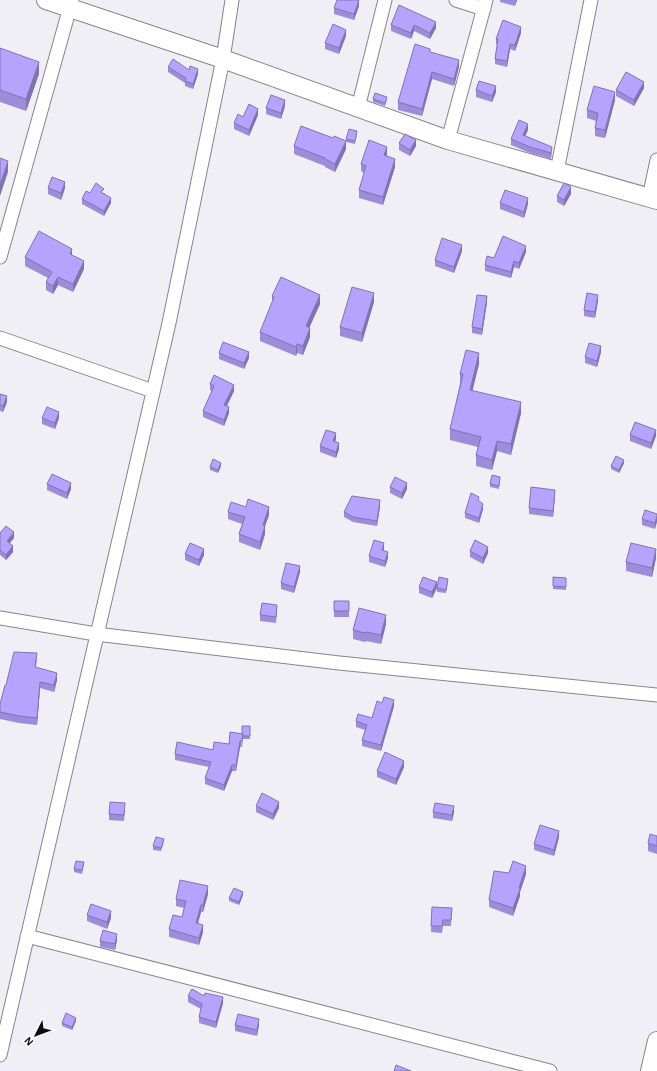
<svg xmlns="http://www.w3.org/2000/svg" width="657" height="1071" font-family="'Alegreya Sans',sans-serif">
<style>
.lines{fill:none;stroke-linecap:round;stroke-linejoin:round}
.street-casing{stroke:#86858b;stroke-width:15}
.secondary-casing{stroke:#86858b;stroke-width:20}
.street{stroke:#fff;stroke-width:13}
.secondary{stroke:#fff;stroke-width:18}
.wall{fill:#9c8dda}
.shaded-wall{fill:#7f73b2}
.building{fill:#b5a4fe;stroke:#7f73b2}
</style>
<rect width="100%" height="100%" fill="#efeff5"/>
<g class="lines">
<g class="street-casing">
<path id="street" d="M456 0 484 9
M358 108 385 0
M448 140 486 0
M557 171 591 0
M649 198 657 160
M0 257 72 0
M0 338 153 391
M0 618 96 634 339 663 657 695
M27 936 550 1071
M0 1055 169 323 223 59 232 0"/>
</g>
<g class="secondary-casing">
<path id="secondary" d="M46 0 223 59 448 140 657 200
M650 1071 657 1041"/>
</g>
<use href="#street" class="street"/>
<use href="#secondary" class="secondary"/>
</g>
<path class="wall" d="M500 0H517L515 6 500 2Z
M399 5 436 28 430 39 414 31 411 39 391 31V25Z
M359 6 354 20 334 14V8Z
M521 33 515 51 510 49 507 67 495 64V59L497 44H496V39Z
M346 36 339 54 325 49V43Z
M0 48 39 74 26 111 0 102Z
M430 52 459 67 454 86 432 79 422 116 398 110V102Z
M168 67 189 70 198 74 193 89 185 86V83L168 72Z
M644 88 634 106 616 96V90Z
M476 90 496 92 492 102 476 97Z
M373 99 387 100 385 106 373 102Z
M615 100 605 138 595 136V128L596 121 587 118V110Z
M285 106 281 119 266 114V108Z
M258 115 249 136 234 129V123L243 117Z
M528 130 525 136 552 153 551 159 530 153 511 145V139Z
M357 134 355 144 346 142V139Z
M399 143 416 146 410 156 399 150Z
M294 146 346 149 335 172 325 167V166L294 154Z
M387 155V156L395 167 383 205 359 198V190L364 173 361 171V164Z
M48 188H65L61 200 48 194Z
M90 193H104L111 203 104 216 82 204V199Z
M571 194 564 206 557 202V196Z
M500 203 528 204 524 218 500 209Z
M462 251 454 273 435 266V260Z
M526 252 519 269 514 267 511 278 485 271V265L494 258Z
M72 255 84 269 73 292 58 285 53 294 46 290V282L48 278 25 266V257Z
M272 296 320 304 309 328 310 337 303 355 297 353 296 356 260 341V332L272 303Z
M598 301 595 318 584 316V310Z
M374 302 362 342 340 336V327Z
M487 302 482 335 472 333V327Z
M601 352 597 367 585 363V357Z
M219 353 249 358 244 369 219 359Z
M479 364 472 390 521 413 511 455 497 451 492 470 476 466V455L478 447 450 440V429L460 384V374Z
M210 384 234 391 227 406 229 413 224 426 203 417V411L212 391 210 390Z
M0 394 7 402 3 412 0 411Z
M42 418H59L55 429 42 424Z
M630 435 656 436 651 449 630 441Z
M336 439 335 441 339 449 336 458 320 452V446Z
M624 463 619 473 611 469V466Z
M221 466 218 473 210 470V467Z
M500 480 499 489 490 487V484Z
M47 484 71 489 67 499 47 490Z
M390 487 407 489 402 499 390 493Z
M555 496 553 517 529 514V508Z
M479 501 483 509 479 523 465 518V513Z
M380 506 377 526 353 522 344 517V512Z
M228 512 269 515 265 526V534L260 550 239 542V534L242 524 228 519Z
M657 514 655 529 642 525V519Z
M0 533 14 538 10 543 13 552 6 560 0 555Z
M384 549V550L388 558 385 567 369 562V556Z
M470 551 488 553 483 564 470 557Z
M185 554 204 555 199 566 185 560Z
M656 558 652 577 626 571V562Z
M300 572 294 593 281 589V583Z
M553 577 566 578V590L553 589Z
M448 582 446 593 437 592V588Z
M419 587 437 588 432 598 419 593Z
M334 601H349V617H334Z
M277 611 276 623 260 621V615Z
M386 624 381 644 366 641 365 642 353 639V630Z
M37 659 36 667 57 680 54 692 40 688 37 725 19 723 0 719V704L6 685Z
M382 703 394 706 381 751 362 746V740L365 730 356 727V721L372 718Z
M250 726V739H243L242 747H240L236 771H232L224 791 205 784V778L209 767 175 760V754L213 750 229 744Z
M404 767 396 785 377 777V771Z
M256 806 279 808 273 820 256 812Z
M125 809 124 821 109 820V814Z
M433 812H454L452 821 433 818Z
M657 836V854L648 851V843Z
M559 837 554 856 534 850V844Z
M164 842 161 851 153 850V846Z
M84 865 82 874 74 872V869Z
M509 873 526 874 520 892V896L513 916 489 907V900Z
M208 894 203 912H201L198 923 203 932 199 945 169 937V929L182 917 184 908 176 906V899Z
M243 895 239 905 229 901V898Z
M432 907 452 908 451 926H443L442 933 431 932Z
M87 915 111 918 107 929 87 921Z
M117 940 115 950 100 947V941Z
M188 996H204L223 1003 216 1028 199 1023V1017L201 1009 188 1002Z
M76 1021 72 1030 62 1026V1023Z
M235 1025H259L257 1036 235 1031Z"/>
<path class="shaded-wall" d="M359 0V6L354 20V14Z
M516 0H517L515 6Z
M436 22V28L430 39V33Z
M414 25V31L411 39V33Z
M521 27V33L515 51V45Z
M346 30V36L339 54V48Z
M510 44V49L507 67V61Z
M459 60V67L454 86V79Z
M39 62V74L26 111V99Z
M198 69V74L193 89V84Z
M432 72V79L422 116V109Z
M644 82V88L634 106V100Z
M496 86V92L492 102V96Z
M615 92V100L605 138V130Z
M285 100V106L281 119V113Z
M258 109V115L249 136V130Z
M528 124V130L523 141V135Z
M416 140V146L410 156V150Z
M346 141V149L335 172V164Z
M387 147V155L384 163V155Z
M395 159V167L383 205V197Z
M8 161V172L0 196V185Z
M65 182V188L61 200V193Z
M571 187V194L564 206V200Z
M111 198V203L104 216V211Z
M528 198V204L524 218V212Z
M462 245V251L454 273V267Z
M526 246V252L519 269V263Z
M72 249V257L70 254Z
M84 261V269L73 292V284Z
M514 261V267L511 278V272Z
M58 277V285L53 294V286Z
M374 293V302L362 342V333Z
M320 295V304L306 335V326Z
M598 295V301L595 318V312Z
M487 296V302L482 335V329Z
M310 328V337L303 355V346Z
M297 344V353L296 356V347Z
M601 346V352L597 367V361Z
M249 352V358L244 369V363Z
M479 353V364L470 401V390Z
M234 385V391L224 411V405Z
M7 396V402L3 412V406Z
M521 402V413L511 455V444Z
M229 407V413L224 426V420Z
M59 412V418L55 429V423Z
M656 430V436L651 449V443Z
M336 433V439L333 447V441Z
M497 441V451L492 470V460Z
M339 443V449L336 458V452Z
M624 460V463L619 473V470Z
M221 463V466L218 473V470Z
M71 483V489L67 499V493Z
M407 483V489L402 499V493Z
M555 490V496L553 517V511Z
M380 500V506L377 526V521Z
M483 504V509L479 523V518Z
M269 507V515L265 526V534L260 550V542L263 525Z
M657 516V522L655 529V523Z
M14 532V538L7 546V541Z
M384 543V549L382 556V550Z
M13 546V552L6 560V555Z
M488 547V553L483 564V558Z
M204 549V555L199 566V560Z
M656 549V558L652 577V568Z
M388 552V558L385 567V561Z
M300 566V572L294 593V587Z
M437 582V588L432 598V592Z
M386 615V624L381 644V635Z
M57 673V680L54 692V685Z
M40 682V688L37 725V718Z
M394 700V706L381 751V745Z
M240 741V747L236 771V765Z
M404 761V767L396 785V779Z
M232 765V771L224 791V785Z
M279 802V808L273 820V814Z
M454 806V812L452 821V815Z
M559 831V837L554 856V850Z
M526 866V874L520 892V896L513 916V908Z
M208 886V894L203 912V905Z
M243 892V895L239 905V902Z
M201 905V912L196 930V923Z
M111 911V918L107 929V922Z
M203 925V932L199 945V938Z
M117 934V940L115 950V944Z
M223 997V1003L216 1028V1022Z
M76 1018V1021L72 1030V1027Z
M259 1019V1025L257 1036V1030Z"/>
<path class="building" d="M337 0H359L354 14 334 8Z
M399 5 436 22 430 33 414 25 411 33 391 25Z
M503 20 521 27 515 45 510 44 507 61 495 59 498 39H496Z
M333 24 346 30 339 48 325 43Z
M415 44 430 49V52L459 60 454 79 432 72 422 109 398 102Z
M0 48 39 62 26 99 0 90Z
M173 59 189 70 190 66 198 69 193 84 185 81 186 78 168 67Z
M626 72 644 82 634 100 616 90Z
M479 81 496 86 492 96 476 90Z
M594 86 615 92 605 130 595 128 598 113 587 110Z
M375 93 387 97 385 103 373 99Z
M271 95 285 100 281 113 266 108Z
M249 104 258 109 249 130 234 123 238 114 243 117Z
M519 120 528 124 523 135 552 147 551 153 530 147 511 139Z
M301 126 333 138 334 136 346 141 335 164 325 159V158L294 146Z
M349 129 357 131 355 141 346 139Z
M405 134 416 140 410 150 399 143Z
M369 140 387 147 384 155 395 159 383 197 359 190 366 166 361 164Z
M0 158 8 161 0 185Z
M52 177 65 182 61 193 48 188Z
M96 183 104 189 101 192 111 198 104 211 82 199 86 191 90 193Z
M564 183 571 187 564 200 557 196Z
M505 190 528 198 524 212 500 203Z
M39 231 72 249 70 254 84 261 73 284 58 277 53 286 46 282 52 272 25 257Z
M503 236 526 246 519 263 514 261 511 272 485 265 487 256 494 258Z
M442 238 462 245 454 267 435 260Z
M281 277 320 295 306 326 310 328 303 346 297 344 296 347 260 332 274 297 272 296Z
M352 287 374 293 362 333 340 327Z
M587 293 598 295 595 312 584 310Z
M477 295 487 296 482 329 472 327Z
M223 342 249 352 244 363 219 353Z
M589 343 601 346 597 361 585 357Z
M466 350 479 353 470 390 521 402 511 444 497 441 492 460 476 455 481 437 450 429 463 374H460Z
M214 375 234 385 224 405 229 407 224 420 203 411 214 386 210 384Z
M0 394 7 396 3 406 0 405Z
M47 407 59 412 55 423 42 418Z
M635 422 656 430 651 443 630 435Z
M326 430 336 433 333 441 339 443 336 452 320 446Z
M616 456 624 460 619 470 611 466Z
M213 459 221 463 218 470 210 467Z
M52 474 71 483 67 493 47 484Z
M492 475 500 477 499 486 490 484Z
M395 477 407 483 402 493 390 487Z
M531 487 555 490 553 511 529 508Z
M471 493 479 497 478 500 483 504 479 518 465 513Z
M352 496 380 500 377 521 353 517 344 512Z
M248 499 269 507 263 525 265 526 260 542 239 534 245 517 228 512 231 502 246 507Z
M645 510 657 514V516L655 523 642 519Z
M6 526 14 532 7 541 13 546 6 555 0 550V533Z
M374 540 384 543 382 550 388 552 385 561 369 556Z
M475 540 488 547 483 558 470 551Z
M190 543 204 549 199 560 185 554Z
M631 543 656 549 652 568 626 562Z
M286 563 300 566 294 587 281 583Z
M423 577 437 582 432 592 419 587Z
M439 577 448 579 446 590 437 588Z
M553 577 566 578V587L553 586Z
M334 601H349V611H334Z
M262 603 277 605 276 617 260 615Z
M359 608 386 615 381 635 366 632 365 633 353 630Z
M14 652 37 653 35 667 57 673 54 685 40 682 37 718 19 716 0 712V704L5 685H6Z
M384 697 394 700 381 745 362 740 367 725 356 721 358 714 372 718 377 701 382 703Z
M242 726H250V736H243V734L242 733Z
M230 732 243 734 242 741H240L236 765H232L224 785 205 778 211 762 175 754 177 742 213 750 214 742 229 744Z
M385 752 404 761 396 779 377 771Z
M262 793 279 802 273 814 256 806Z
M110 802 125 803 124 815 109 814Z
M435 803 454 806 452 815 433 812Z
M540 825 559 831 554 850 534 844Z
M650 834 657 836V846L648 843Z
M156 837 164 839 161 848 153 846Z
M76 861 84 862 82 870 74 869Z
M513 861 526 866 519 888 520 889 513 908 489 900 494 871 509 873Z
M180 880 208 886 203 905H201L196 923 203 925 199 938 169 929 173 915 182 917 186 901 176 899Z
M234 888 243 892 239 902 229 898Z
M91 904 111 911 107 922 87 915Z
M432 907 452 908 451 920H443L442 926H431Z
M103 930 117 934 115 944 100 941Z
M192 989 204 996 205 993 223 997 216 1022 199 1017 202 1004 188 996Z
M66 1013 76 1018 72 1027 62 1023Z
M238 1014 259 1019 257 1030 235 1025Z
M396 1065 411 1071H394Z"/>
<g transform="translate(36 1035) rotate(228)" stroke="#fdfdfe" stroke-width="3" paint-order="stroke">
<path d="M0-3L7 15L0 10L-7 15Z" fill="#0d0d0f"/>
<text y="-6" font-size="11" font-weight="bold" text-anchor="middle" fill="#0d0d0f">N</text>
</g>
</svg>
